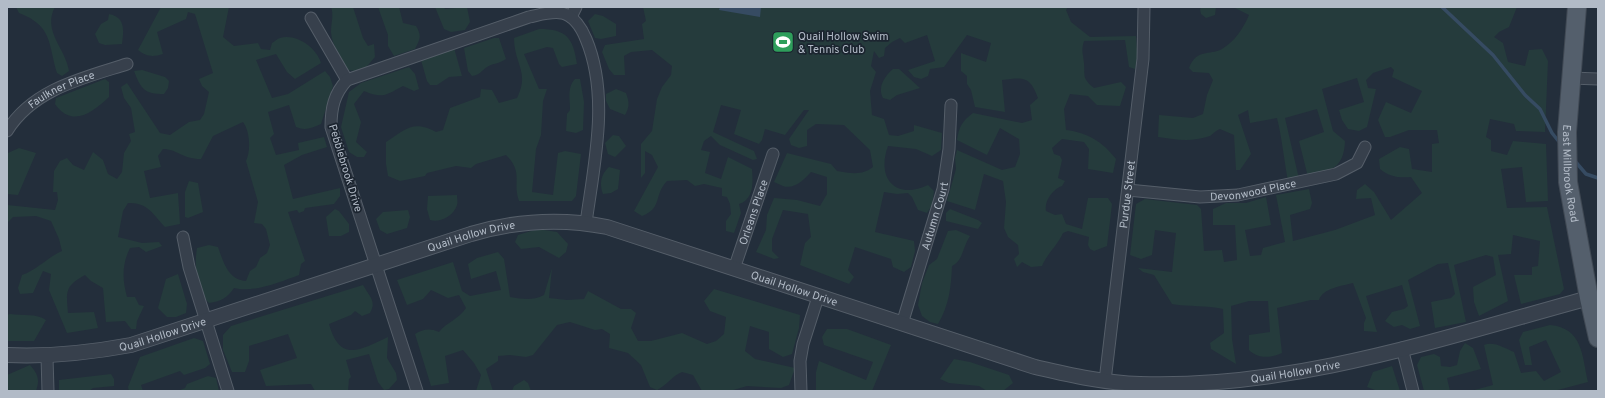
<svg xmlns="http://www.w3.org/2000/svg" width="1605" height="398" font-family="Overpass,sans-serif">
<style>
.green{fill:#253b3c}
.water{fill:#364b62}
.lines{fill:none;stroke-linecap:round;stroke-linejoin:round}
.stream{stroke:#364b62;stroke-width:3.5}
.minor-casing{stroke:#555e69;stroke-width:13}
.tertiary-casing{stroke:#555e69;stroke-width:16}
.primary-casing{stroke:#404954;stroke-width:20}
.minor{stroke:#37404c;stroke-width:11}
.tertiary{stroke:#37404c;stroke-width:14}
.primary{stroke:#545f6c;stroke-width:18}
.labels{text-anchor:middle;stroke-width:3.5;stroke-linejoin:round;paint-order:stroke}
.poi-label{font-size:11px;fill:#b2bbc7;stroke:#1c2530;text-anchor:start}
.street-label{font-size:11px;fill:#b2bbc7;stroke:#1c2530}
</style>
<rect width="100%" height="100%" fill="#232e3b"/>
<path class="green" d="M16 7H55C42 31 66 49 69 71L62 76 57 73C48 44 53 26 19 13Z
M161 7H229L223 37 234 46 258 43 261 49 270 50 272 43C274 42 277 39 280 38 296 33 317 48 321 63L295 79 287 72 276 54 256 60 272 98 288 94 325 71 330 77 333 86 321 124C311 128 306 131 296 127L289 105 268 112 274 134 270 138 276 155 299 150 298 143 324 137 327 147 302 155 284 165 293 199 340 188V196L334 204 305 208 304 211 299 213 297 210 288 212 305 261 301 264 299 275C280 282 254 293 234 288 227 298 222 301 209 303 196 291 194 265 197 248L209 245 218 247C223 261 228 280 246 281L250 271 256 267 260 258 267 253 270 245 266 229 262 224 254 223 258 202 246 161C251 151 250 131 243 122L213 136 201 159C182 159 177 149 163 149L158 156 161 167 144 171 150 198 178 193 180 224 165 227C153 214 147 202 128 203L123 211 118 237 142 243 159 242 162 246 146 252 139 247 130 248C122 264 122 279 127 297H135L139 305 144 306 137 321 136 329H131L125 321 106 322 103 288 91 281 85 275C65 286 66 291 68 313L94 312 98 328 67 333 49 290 51 274 43 271 33 293 20 294 18 288 22 275C37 270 48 257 62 251L59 239 51 221 36 216 13 217 7 223V205L55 210 58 200 57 192H53L54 171 60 161 67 158 73 165 84 170 93 152 103 160 108 174 117 179 122 172 124 153 131 141 129 134 135 132 131 108 124 98 121 87 127 83 160 133 170 135 189 122 200 120 204 114 209 92 202 86 199 79 213 73 195 14 188 12 186 19 157 32 163 54C153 57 147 57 138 50Z
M331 7H353L363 38 368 46 374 44 375 57 362 72 348 70C341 58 332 46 331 32 331 23 334 15 331 7Z
M378 7H399L403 23 416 26C422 36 420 39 415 49L394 56 388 46V35Z
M435 7H444L445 9 467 7 470 22 465 30 451 32 444 29Z
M643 7H1068L1066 10 1071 22 1090 37 1136 36 1138 61 1135 69 1129 67 1125 40 1084 41C1081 51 1083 53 1084 63 1085 77 1082 78 1094 88L1121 82 1126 87 1120 106 1097 105 1088 96 1070 94 1064 109 1066 130C1088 133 1102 141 1116 159L1113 173 1088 169 1089 149 1084 142 1062 139 1052 148 1054 154 1060 156 1062 160 1058 178 1065 181 1062 186C1053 189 1044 201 1046 211L1055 215 1062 214 1066 224 1082 229 1088 198H1108L1112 204 1107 246 1094 251 1090 249 1088 245 1089 237 1068 231 1063 233C1057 246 1047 254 1042 266L1031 267 1022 262 1017 267 1014 259 1019 254 1018 245 1008 237 1004 228 1006 202 1003 181 984 174 975 210 947 201 956 169 955 158 957 150 1002 170 1015 167 1020 154 1019 139 1000 128 987 155 957 140C959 127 962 121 973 113L1022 123 1032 120 1030 105 1038 98C1030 76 1024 77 1002 80L1005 112 975 107 971 90 967 84V76L961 71V53L986 62 991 43 967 35 944 67 930 69 928 76 921 79 914 77 908 70 935 61 927 35 905 43 900 38 892 42 885 48 884 56 879 58 874 51 871 66 876 72 870 91 872 115 884 119 889 135 898 136 914 131V125L942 133 941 150 932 156 916 149 888 146C876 179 896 200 928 185L934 191 932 205 927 213 918 210 912 197 908 193 897 194 884 192 875 232 914 241 915 251 911 267 904 272 893 267 891 259 855 247 848 270 854 277 849 284 800 265 805 243 811 237 808 214 783 210 772 239V251L779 258 774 259 756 252 766 230 767 215 774 198 797 200 820 206 827 194V177L811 172C805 179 794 190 783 186 780 185 777 183 774 182L787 153 831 164 837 171C850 173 862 176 873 167L870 150 844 125 816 124 807 130V146L799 148 791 145 789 139 809 110H804L785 135 765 129 762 140 759 144 734 134 741 110 721 105 713 132 754 151 757 159 753 160 720 145 711 136 704 141 701 150 710 152 705 173 721 179 728 157 752 169C753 183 754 199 739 204L741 213 734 233 726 231V221L731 214 730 204 727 197 722 196V188L704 184 695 186 687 180 667 181C653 196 663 208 642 216L634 211 658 167 652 155 645 151V173L641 178V144L652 131 657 99 662 87 671 75 672 66 652 50 631 52 624 56 625 75H614L609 69 602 52 605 45 644 39 642 24 646 21Z
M1202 7H1216L1215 15 1206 18 1201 14 1200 9Z
M1233 7H1517L1509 27 1499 32 1494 37 1503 43 1508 62 1525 66 1529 50 1542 49 1548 61 1545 132 1516 131 1514 124 1490 119 1486 137 1491 140V151L1507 155 1513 141 1546 144 1548 201 1526 202 1522 167 1501 169 1507 208 1547 207 1564 289 1560 294 1521 304 1514 275H1532V267L1538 266 1540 241 1513 235 1511 254 1498 255 1508 301 1479 316 1474 302 1473 287 1496 275 1493 257 1486 255 1454 265 1466 322 1435 328 1431 302 1451 298 1455 294 1448 263 1438 264 1408 280 1420 326 1410 329 1402 325 1394 327 1385 321 1392 312 1404 309 1408 306 1402 285 1366 296 1377 332 1364 331V323L1366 318 1353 283C1342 286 1323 288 1319 300H1311L1277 308 1282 353C1271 358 1258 359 1249 350V335L1270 332 1268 301H1249L1231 306 1232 339 1236 364 1211 349 1210 343 1224 333 1223 309C1206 305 1189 307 1172 304L1154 275 1143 272 1138 268 1172 272 1176 233 1155 230 1152 255 1141 259 1130 255 1136 204 1145 199 1197 205 1201 209 1204 251 1222 250 1224 262 1237 260 1235 225H1213V209L1226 203H1246L1266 197 1271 225 1245 230 1250 256 1261 255 1263 248 1285 242 1276 195 1309 189 1312 203 1310 209 1290 215 1293 241 1335 230 1375 215 1371 198 1356 199 1357 190 1365 184 1374 192 1391 220 1422 193 1411 177C1398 178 1390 177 1380 169L1379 159 1400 147 1409 149 1412 169 1432 172V144L1439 143 1437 130H1409L1390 137H1385L1378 120 1386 102 1411 113 1422 91 1392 77 1394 70 1391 67 1373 73 1366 80 1368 88 1376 89 1367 127 1359 131 1348 129 1342 120 1339 110 1364 102 1357 78 1322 89 1333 131 1345 141C1344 168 1331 171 1308 177L1299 141 1324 132 1317 109 1285 118 1299 179 1288 181C1284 160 1282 138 1277 118L1250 123 1248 110 1238 115 1251 154 1240 170H1236L1234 135 1220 129C1215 131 1213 134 1210 136 1192 142 1177 140 1158 137L1159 115 1193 118 1203 114 1207 95 1213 80 1209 73 1193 72 1189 68C1197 48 1209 56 1222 49 1235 41 1243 29 1249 15Z
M109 14C125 17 124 29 122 44L105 45 99 43 95 34 101 24 108 20Z
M595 14 603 16 616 24V36L601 39 595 38 588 21Z
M539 29C567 29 573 38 577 64L562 67 559 64 553 48 547 47 524 54 539 89H547L543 101 541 135 536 149 532 192 553 195 558 153 565 151 581 154 576 196 572 201H519C512 182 524 173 506 155L476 164 471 168 456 166 427 173 425 176 400 181 388 176 386 164V142C407 129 412 120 436 132L443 130 450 108 480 97 481 89 492 90 499 103 517 98C530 72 514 64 514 38Z
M494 38H499L506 59C499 64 493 63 487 67 481 71 480 75 472 76L468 71 464 48Z
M454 48 462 76 449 77 437 85H430L427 81 421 60Z
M409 67 415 74 419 89 414 91 403 86C386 95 383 99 364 91L354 104 361 122 356 142 367 152 364 157H357L349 152 341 127 349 92 361 83Z
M893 69H899L920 88 897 95 890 100 883 98C877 87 885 76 893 69Z
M142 70 165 77 169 81 168 88 164 94C144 94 141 89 134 71Z
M105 79 109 82V97C92 113 72 128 55 104L56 98Z
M575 79H580L584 102 583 130 576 133 566 131 567 114 570 110C570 100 567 87 575 79Z
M616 89 626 93C629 101 630 107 625 115L610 109 606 101V94Z
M613 135 619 136 626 146 615 157 608 154 605 143Z
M19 148 36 153 18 195 7 194V157L8 153Z
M609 167 620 170 618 189 611 193 603 194C599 184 601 174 609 167Z
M189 181 198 183 203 212 188 218 185 217V192Z
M457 195C457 198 458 203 457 205 454 216 440 223 430 220L427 209 428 196Z
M335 209 339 211 349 224V232L341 236H329L326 217Z
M950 209 978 220 982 223 978 229 946 221V213Z
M408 210 410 217 407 228 387 234 380 230 376 219 383 212Z
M538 229 557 232 568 244 566 252 559 258 539 247 521 249 515 242 518 235Z
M956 230 970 236C963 246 963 261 952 266 951 288 949 305 938 324L930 322 922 316 918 305 922 283 929 265 937 259 948 231Z
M498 252 504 259 510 297C523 299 532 301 544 295L552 268 549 298 567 300 584 299 588 291 621 309H631L636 313 631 328 638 341H651L682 333 707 344 716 341 724 334 726 317 710 311 704 301 714 289 800 315 799 328 792 354 783 357 769 349V332L750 326 745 351 755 359 795 368 789 385 781 388 747 386 730 391H702L693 375 682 372C672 376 667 385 657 390L650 387 641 365 628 353 609 348 610 334 602 329 595 330 570 322 557 325 533 355 526 357 510 355 498 356V361L486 369 493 391H476L481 375 474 363 463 350 445 356 449 383 431 386 415 334C423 329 430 328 439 332 447 322 459 319 466 308L459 295 448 298 431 290 423 299 407 305 397 280 453 262 462 291 470 296 501 290 496 271 471 279 468 264 477 258Z
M178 274 187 304 186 313 176 317H167L158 308 166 279Z
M363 285C369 296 377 301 370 313L362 316 355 311 351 315 329 324C340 363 360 350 388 337L387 358 396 373 397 380 389 389 384 390 378 382 369 354 346 360 351 377 349 379 348 391H315L311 384 266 386 260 370 297 358 288 334 249 346V361L245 372H232L223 350V335L231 326Z
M10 314C23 316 36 313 46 320L34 341H7V315Z
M1550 325C1583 328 1582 356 1588 382L1554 391H1471L1493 385 1484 345C1494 341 1504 348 1514 352L1521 373 1536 371 1544 381 1561 372 1546 340 1529 347 1532 365H1525L1519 340 1523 332Z
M827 329H847L891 345 872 391H816V372L819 361 866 380 873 362 824 345 822 337Z
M194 338 203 341 210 364 205 368 184 375 180 371 141 385 143 391H129L128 387 140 357Z
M1465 343 1473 348 1481 369 1447 378 1450 391H1424L1417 365 1421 357 1434 354 1440 357 1441 366 1450 367 1457 365 1460 351Z
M954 359 970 362 1009 375 1013 383 1003 391H987L979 386 949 383 940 379Z
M30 365C38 374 40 380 36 391H7V375Z
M1392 366 1400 391 1375 390 1367 387 1373 372Z
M111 374 114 379V386L93 388 89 391H59V380Z
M208 376 216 378 219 391H178L185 388 187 384Z
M524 380 528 383 531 391H512L514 386Z"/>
<path class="water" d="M720 7H761L760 17 719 10Z"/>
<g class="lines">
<path class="stream" d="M1442 7 1493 55 1525 95 1540 109 1552 133 1560 143
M1574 160 1586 174 1598 178"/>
<g class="minor-casing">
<g id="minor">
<path d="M571 17 576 7"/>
<path d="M311 18 347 80"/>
<path d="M1571 78 1598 79"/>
<path id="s1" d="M7 131C33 89 83 78 127 64"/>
<path id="s2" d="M1128 190 1200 197 1238 195 1336 174 1357 163 1365 147"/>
<path d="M183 237 189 267 228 391"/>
<path id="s3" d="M734 269 773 154"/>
<path id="s4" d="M902 324 943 189 949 149 951 105"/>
<path d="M1402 348 1413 391"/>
<path d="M47 357 48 391"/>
<path id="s5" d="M1105 381 1143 59 1144 7"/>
<path d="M417 391 331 127C331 108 334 94 347 80L529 17C539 15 551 11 562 13 574 16 582 29 586 39 610 96 594 164 586 223"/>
<path d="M801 391 800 361 803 344 818 297"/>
</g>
</g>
<g class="tertiary-casing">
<g id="tertiary">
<path id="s6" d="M7 355C50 357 88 353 131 345L471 234C515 221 562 218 607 227L1035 367C1070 375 1104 383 1140 384 1293 389 1442 338 1589 298"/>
</g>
</g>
<g class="primary-casing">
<g id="primary">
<path id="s7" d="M1577 7 1567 132 1568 182 1589 298 1598 338"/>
</g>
</g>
<use href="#minor" class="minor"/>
<use href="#tertiary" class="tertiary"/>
<use href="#primary" class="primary"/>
</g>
<defs>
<g id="stadium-square" transform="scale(1.15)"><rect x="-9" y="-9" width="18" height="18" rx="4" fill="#2e9e5b" stroke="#1c2530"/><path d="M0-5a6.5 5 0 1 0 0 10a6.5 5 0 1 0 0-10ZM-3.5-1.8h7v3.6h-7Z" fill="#fff"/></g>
</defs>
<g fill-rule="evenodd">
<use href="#stadium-square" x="783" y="42"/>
</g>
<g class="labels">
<g class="poi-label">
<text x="798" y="40">Quail Hollow Swim<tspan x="798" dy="13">&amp; Tennis Club</tspan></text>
</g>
<g class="street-label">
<text dy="4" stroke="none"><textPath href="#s1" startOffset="70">Faulkner Place</textPath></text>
<text transform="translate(346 168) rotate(73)" y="4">Pebblebrook Drive</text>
<text dy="4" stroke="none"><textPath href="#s7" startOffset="167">East Millbrook Road</textPath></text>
<text dy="4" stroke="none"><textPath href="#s2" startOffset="126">Devonwood Place</textPath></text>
<text dy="4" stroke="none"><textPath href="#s5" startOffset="188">Purdue Street</textPath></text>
<text dy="4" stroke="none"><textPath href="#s3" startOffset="60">Orleans Place</textPath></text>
<text dy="4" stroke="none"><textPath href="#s4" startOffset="113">Autumn Court</textPath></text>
<text dy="4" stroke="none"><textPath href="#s6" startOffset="482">Quail Hollow Drive</textPath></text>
<text dy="4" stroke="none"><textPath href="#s6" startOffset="817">Quail Hollow Drive</textPath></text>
<text dy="4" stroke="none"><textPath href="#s6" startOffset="158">Quail Hollow Drive</textPath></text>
<text dy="4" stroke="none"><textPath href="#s6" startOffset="1333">Quail Hollow Drive</textPath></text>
</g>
</g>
<rect width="1605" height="398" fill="none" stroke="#b2bbc7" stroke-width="16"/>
</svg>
